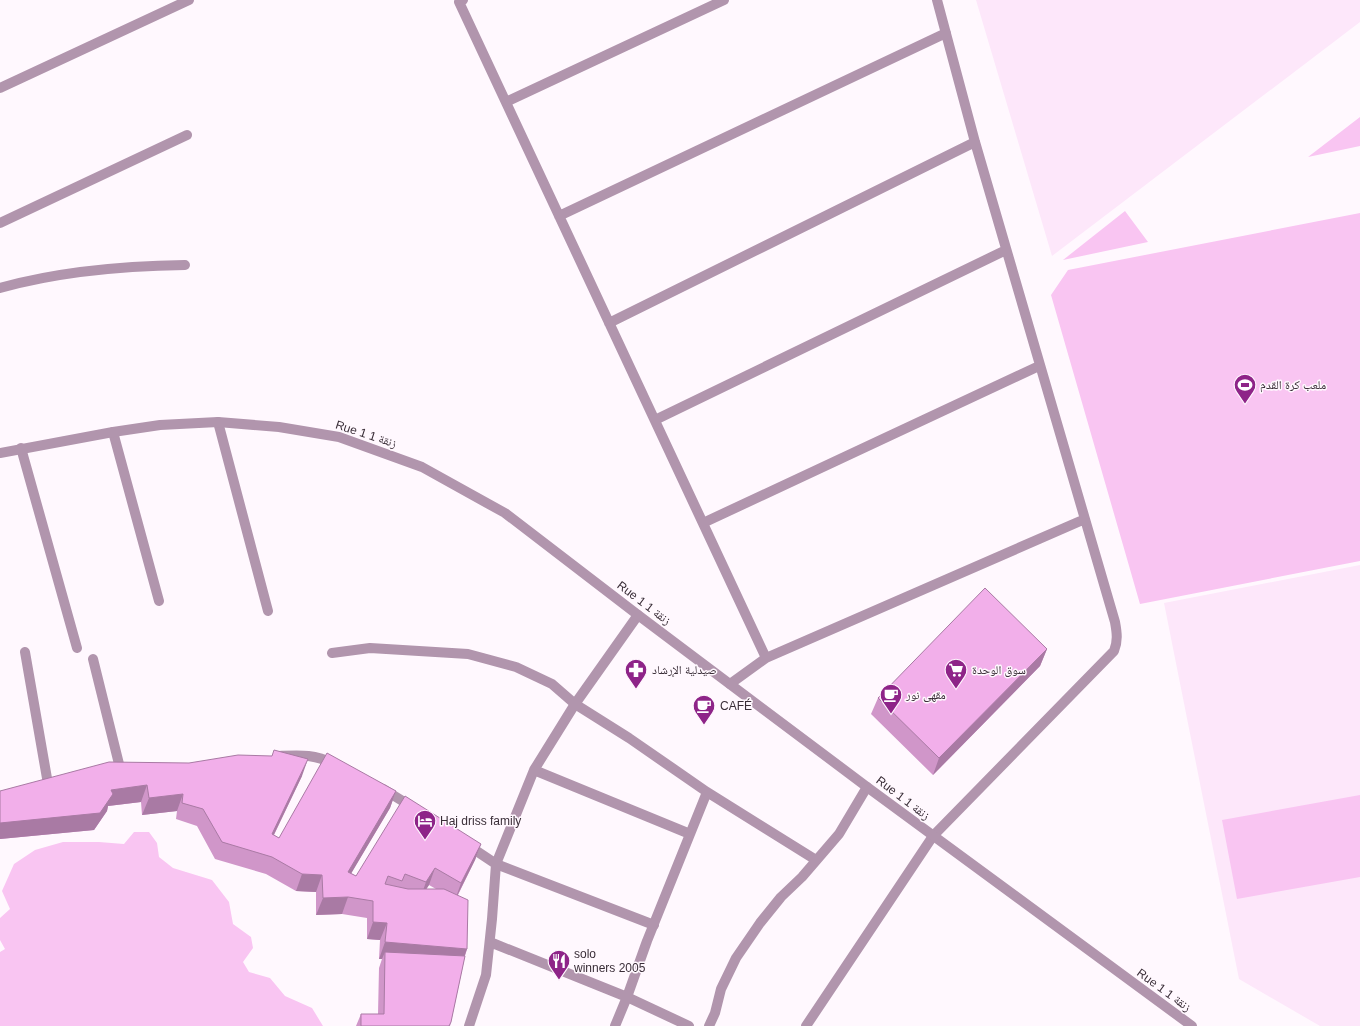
<svg xmlns="http://www.w3.org/2000/svg" width="1360" height="1026" font-family="Arial,'Noto Naskh Arabic',sans-serif">
<style>
.built{fill:#fde7fa}
.green{fill:#f9c5f2}
.lines{fill:none;stroke-linecap:round;stroke-linejoin:round}
.service{stroke:#b195ad;stroke-width:10}
.minor{stroke:#b195ad;stroke-width:10}
.tertiary{stroke:#b195ad;stroke-width:10}
.wall{fill:#d096c9;fill-rule:evenodd}
.shaded-wall{fill:#a97aa4}
.building{fill:#f2afea;stroke:#a97aa4}
.labels{text-anchor:middle;stroke-width:3;stroke-linejoin:round;paint-order:stroke}
.poi-label{font-size:12px;fill:#3a2e38;stroke:#fff8fe;text-anchor:start}
.street-label{font-size:12px;fill:#3a2e38;stroke:#fff8fe}
</style>
<rect width="100%" height="100%" fill="#fff8fe"/>
<path class="built" d="M976 0H1360V22L1052 256Z
M1360 565V1026H1320L1239 979 1164 603Z"/>
<path class="green" d="M1360 117V146L1308 157Z
M1125 211 1148 242 1063 260Z
M1360 213V561L1140 604 1051 295 1068 270Z
M1360 795V877L1237 899 1222 820Z
M134 832H149L157 843 159 857 173 868 212 880 229 902 233 924 251 937 253 948 243 962 249 972 270 978 285 996 312 1008 323 1026H0V952L5 949 0 940V918L10 909 2 891 14 864 35 850 63 842H99L124 844Z"/>
<g class="lines">
<path class="service" d="M496 864 654 925"/>
<path class="minor" d="M463 0 459 2 766 658
M0 88 189 0
M506 102 724 0
M559 216 946 33
M0 223 187 135
M0 288C60 271 122 266 185 265
M609 323 975 142
M655 420 1006 250
M218 422 268 611
M113 432 159 601
M21 448 77 648
M703 523 1039 366
M25 652 48 784
M332 653 370 648 468 654 516 667 552 684 575 704 638 615
M93 659 120 768
M730 684 766 658 1085 519
M279 756C302 755 313 754 335 764
M534 770 690 834
M383 789 414 808
M466 844 496 864
M490 942 627 997 615 1026
M469 1026 486 975 492 919 496 864 534 770 575 704 629 738 707 792
M689 1026 627 997 647 941 707 792 816 860
M709 1026 715 1013 721 989 736 958 760 923 781 897 802 877 839 834 867 787
M806 1026 933 836 1114 651C1118 641 1117 633 1115 622L975 142 937 0"/>
<path class="tertiary" d="M0 453 113 432 160 425 218 422 279 427 339 437 422 467 505 513 638 615 867 787 1192 1026"/>
</g>
<path class="wall" d="M1047 649 1040 666 933 775 871 714 878 698Z
M302 776 274 835 279 838 396 791 390 808 351 873 356 876 481 844 475 860 458 895 467 949 465 956 451 1022 450 1026H356L361 1014H378L379 968 382 959H379L380 940 367 939V918L342 914 316 915V892L296 891 266 874 215 859 197 826 176 819 177 811 142 815 141 802 108 806 107 811 94 830 0 839V791ZM429 885 436 889H426Z"/>
<path class="shaded-wall" d="M1047 649 1040 666 933 775 939 758Z
M308 759 302 776 266 851 272 834Z
M147 785 141 802 108 806 107 811 94 830 0 839V823L111 790Z
M396 791 390 808 342 889 348 872Z
M183 794 177 811 142 815 149 798Z
M481 844 475 860 455 900 461 883Z
M435 868 429 885 420 899 426 882Z
M302 874 322 875 316 892 296 891Z
M348 897 342 914 316 915 323 898Z
M373 922 387 923 380 940 367 939Z
M385 942 467 949 461 966 385 952 382 959H379Z"/>
<path class="building" d="M985 588 1047 649 939 758 878 698Z
M274 750 308 759 272 834 279 838 327 753 396 791 348 872 356 876 405 796 481 844 461 883 435 868 426 882 405 874 402 881 388 876 385 884 408 889H444L468 900 467 949 385 942 387 923 373 922V901L348 897 323 898 322 875 302 874 272 857 222 842 203 809 182 803 183 794 149 798 147 785 111 790 113 794 100 813 0 823V791L109 762 189 763 238 755 272 756Z
M385 952 465 956 451 1022 449 1026H361V1014H384Z"/>
<defs>
<g id="stadium-pin" transform="scale(1.15)"><path d="M0 17L-7.5 6A9.5 9.5 0 1 1 7.5 6Z" fill="#8e2488" stroke="#fff8fe"/><path d="M0-5a6.5 5 0 1 0 0 10a6.5 5 0 1 0 0-10ZM-3.5-1.8h7v3.6h-7Z" fill="#fff"/></g>
<g id="pharmacy-pin" transform="scale(1.15)"><path d="M0 17L-7.5 6A9.5 9.5 0 1 1 7.5 6Z" fill="#8e2488" stroke="#fff8fe"/><path d="M-2-6h4v4h4v4h-4v4h-4v-4h-4v-4h4Z" fill="#fff"/></g>
<g id="supermarket-pin" transform="scale(1.15)"><path d="M0 17L-7.5 6A9.5 9.5 0 1 1 7.5 6Z" fill="#8e2488" stroke="#fff8fe"/><path d="M-6-5.5h2.5l.6 2H6L4.5 2H-2.5L-4.4-4H-6ZM-1.5 3.2a1.3 1.3 0 1 0 .1 0ZM3 3.2a1.3 1.3 0 1 0 .1 0Z" fill="#fff"/></g>
<g id="cafe-pin" transform="scale(1.15)"><path d="M0 17L-7.5 6A9.5 9.5 0 1 1 7.5 6Z" fill="#8e2488" stroke="#fff8fe"/><path d="M-5.5-4.5H6V0H3Q3 3.5 0 3.5H-2.5Q-5.5 3.5-5.5 0ZM3-3.2v2h1.7v-2ZM-6 4.5H4V6H-6Z" fill="#fff"/></g>
<g id="hotel-pin" transform="scale(1.15)"><path d="M0 17L-7.5 6A9.5 9.5 0 1 1 7.5 6Z" fill="#8e2488" stroke="#fff8fe"/><path d="M-6-4.5h1.5V1H6V5H4.5V3h-9V5H-6ZM-4 0a1.8 1.8 0 1 1 3.6 0ZM.5 0V-2.5h3Q6-2.5 6 0Z" fill="#fff"/></g>
<g id="restaurant-pin" transform="scale(1.15)"><path d="M0 17L-7.5 6A9.5 9.5 0 1 1 7.5 6Z" fill="#8e2488" stroke="#fff8fe"/><path d="M-5-6h1v4h1v-4h1v4h1v-4h1v5L-1.5 .5V6h-2V.5L-5-1ZM5-6V6H3V1.5H1.5Q1.5-4 5-6Z" fill="#fff"/></g>
</defs>
<g fill-rule="evenodd">
<use href="#stadium-pin" x="1245" y="385"/>
<use href="#pharmacy-pin" x="636" y="670"/>
<use href="#supermarket-pin" x="956" y="670"/>
<use href="#cafe-pin" x="891" y="695"/>
<use href="#cafe-pin" x="704" y="706"/>
<use href="#hotel-pin" x="425" y="821"/>
<use href="#restaurant-pin" x="559" y="961"/>
</g>
<g class="labels">
<g class="poi-label">
<text x="1260" y="389">ملعب كرة القدم</text>
<text x="652" y="674">صيدلية الإرشاد</text>
<text x="972" y="674">سوق الوحدة</text>
<text x="906" y="699">مقهى نور</text>
<text x="720" y="710">CAFÉ</text>
<text x="440" y="825">Haj driss family</text>
<text x="574" y="958">solo<tspan x="574" dy="14">winners 2005</tspan></text>
</g>
<g class="street-label">
<text transform="translate(366 434) rotate(18)" y="4">Rue 1 زنقة 1</text>
<text transform="translate(644 603) rotate(37)" y="4">Rue 1 زنقة 1</text>
<text transform="translate(903 798) rotate(37)" y="4">Rue 1 زنقة 1</text>
<text transform="translate(1164 990) rotate(36)" y="4">Rue 1 زنقة 1</text>
</g>
</g>
</svg>
